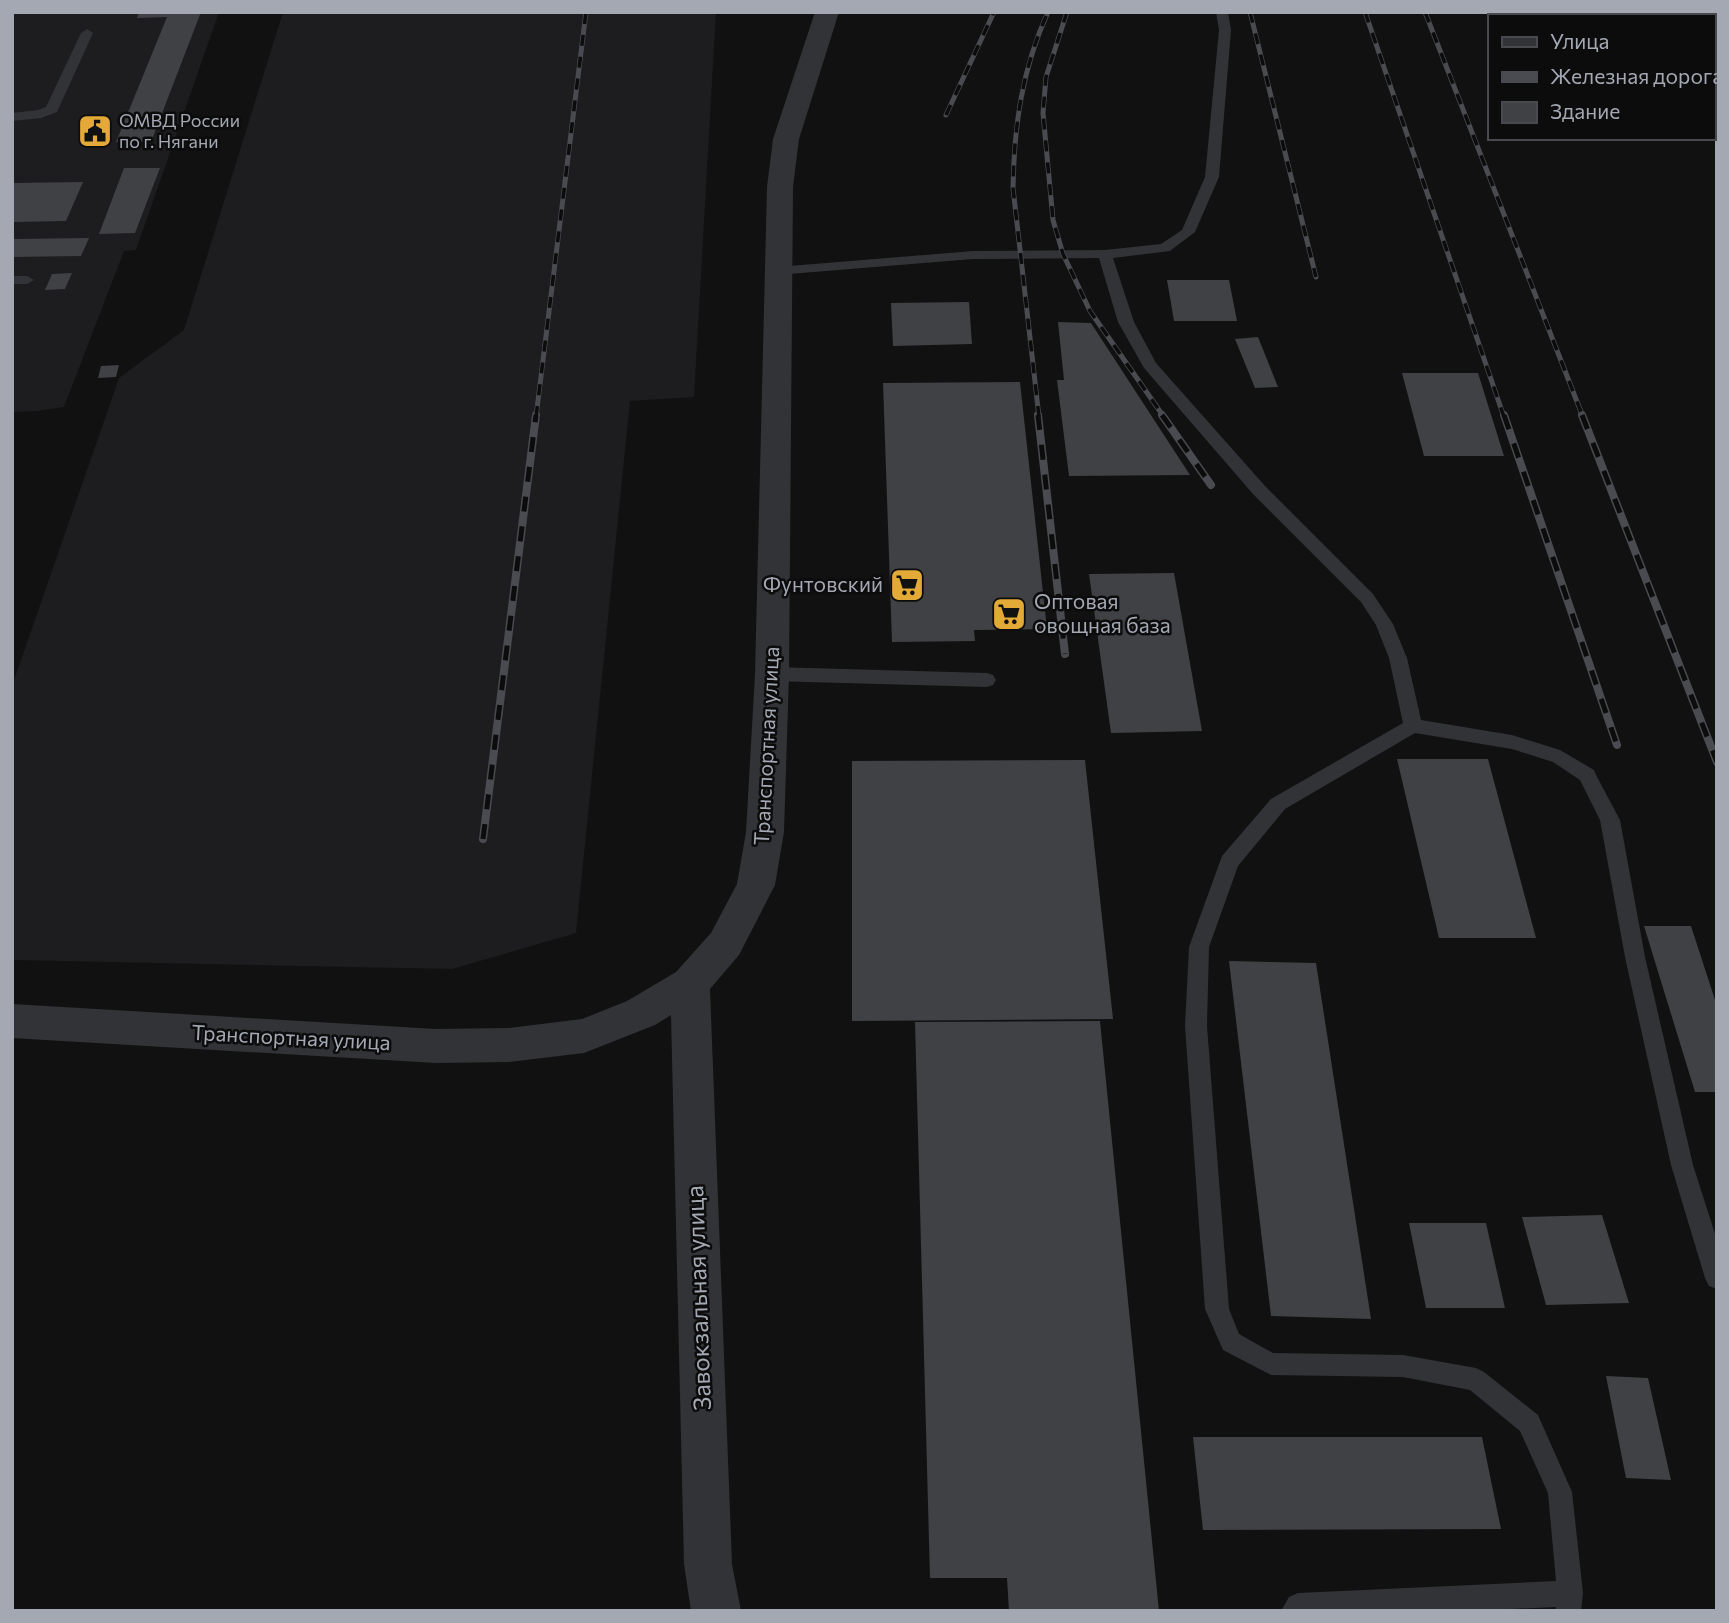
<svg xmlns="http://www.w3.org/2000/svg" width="1729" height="1623" font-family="Commissioner,sans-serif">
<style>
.built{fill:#1d1d1f}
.building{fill:#404145}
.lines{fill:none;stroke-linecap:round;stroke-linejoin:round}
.service{fill:#323337;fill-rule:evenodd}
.minor{fill:#323337;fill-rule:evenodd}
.rail-far1-casing{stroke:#494b50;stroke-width:5}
.rail-casing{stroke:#494b50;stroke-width:8}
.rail-far1{stroke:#0c0c0d;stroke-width:3.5;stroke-dasharray:11;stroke-linecap:butt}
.rail{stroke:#0c0c0d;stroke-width:5;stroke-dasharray:15;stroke-linecap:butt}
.labels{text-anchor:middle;stroke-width:5;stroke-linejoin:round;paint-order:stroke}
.far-poi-label{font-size:18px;fill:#a3a8b2;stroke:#0c0c0d;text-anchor:start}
.poi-label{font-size:21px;fill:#a3a8b2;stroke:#0c0c0d;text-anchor:end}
.street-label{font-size:21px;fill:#a3a8b2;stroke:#0c0c0d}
.near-street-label{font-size:24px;fill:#a3a8b2;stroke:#0c0c0d}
</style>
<rect width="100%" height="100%" fill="#111112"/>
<path class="built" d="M12 12H219L136 250 124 251 64 407 37 411 12 412Z
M283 12H716L694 397 630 401 576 933 452 969 12 960V686L119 378 184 330Z
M1664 12H1717V111L1713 104V16H1666Z"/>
<path class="building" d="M139 12H201L151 142H116L167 17 137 18Z
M124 168H160L135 233 99 234Z
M83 182 66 221 12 222V183Z
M89 238 81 256 12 257V239Z
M72 273 65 289 45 290 52 274Z
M1167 280H1229L1237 321H1174Z
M969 302 972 344 893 346 891 303Z
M1058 322 1091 323 1190 475 1069 476 1057 380H1064Z
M1258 337 1278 387 1255 388 1235 339Z
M119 365 116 377 98 378 101 366Z
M1402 373H1478L1504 456H1424Z
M1020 382 1047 629 974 630 975 641 892 642 883 383Z
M1174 573 1202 731 1111 733 1089 574Z
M1397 759H1488L1536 938H1439Z
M1085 760 1113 1019 852 1021V761Z
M1644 926H1691L1717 1006V1092H1695Z
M1229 961 1316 963 1371 1319 1271 1316Z
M1100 1021 1159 1611H1009L1007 1578H930L915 1022Z
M1602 1215 1629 1303 1546 1305 1522 1217Z
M1409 1223H1486L1505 1308H1426Z
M1606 1376 1648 1378 1671 1480 1626 1478Z
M1193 1437H1482L1501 1529 1203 1530Z"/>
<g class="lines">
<path class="service" d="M1216 12H1228L1231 30 1219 177 1195 232 1170 251 1113 258 1134 322 1156 363 1265 486 1373 594 1393 624 1407 658 1421 720 1512 735 1560 750 1594 770 1596 775 1620 820 1645 957 1693 1165 1717 1240V1289L1709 1286 1705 1278 1671 1165 1625 957 1600 820 1580 780 1553 762 1512 749 1415 733 1285 809 1238 866 1209 947 1207 1026 1229 1309 1239 1334 1273 1353 1403 1355 1476 1368 1484 1372 1538 1415 1572 1492 1583 1593 1581 1611H1555L1556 1607 1468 1611H1281L1289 1597 1298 1593 1556 1581 1548 1493 1520 1431 1470 1390 1403 1377 1271 1375 1223 1350 1205 1309 1185 1026 1189 947 1222 856 1271 799 1403 723 1389 658 1376 625 1361 602 1253 494 1144 368 1118 322 1099 258 973 259 777 275 770 271 777 267 973 251 1105 250 1161 244 1182 230 1205 177 1219 30Z
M87 29 93 33 57 112 41 118 12 121V113L38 110 46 107 81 33Z
M12 276H27L34 280 27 284H12Z
M772 667 987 673 993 675 996 680 993 685 987 687 772 681 766 679 763 674 766 669Z"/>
<path class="minor" d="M815 12H839L799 139 793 187 789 674 784 832 775 885 739 955 710 989 732 1564 741 1611H691L684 1564 671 1015 655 1025 584 1053 509 1062 436 1063 12 1038V1004L436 1029 509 1028 582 1019 627 1001 676 972 711 933 737 884 746 832 755 674 767 187 773 139Z"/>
<g class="rail-far1-casing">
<path id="rail-far1" d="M1067 12 1046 77 1043 113 1053 220 1063 254 1090 311 1164 417
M1250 12 1316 277
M1365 12 1504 417
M1425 12 1583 417
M1640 12 1643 16
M1694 12 1696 16
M1713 48 1717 54
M1713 112 1717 118
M946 115 994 12
M536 417 586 12
M1039 417 1013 188C1014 126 1022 69 1048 12"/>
</g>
<g class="rail-casing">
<path id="rail" d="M1038 415 1065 654
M1162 415 1211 485
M1504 415 1617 745
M1582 415 1717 762
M483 839 536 415"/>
</g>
<use href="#rail-far1" class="rail-far1"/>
<use href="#rail" class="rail"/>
</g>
<defs>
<g id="civic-square" transform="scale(1.75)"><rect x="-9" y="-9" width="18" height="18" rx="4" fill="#e4aa37" stroke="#0c0c0d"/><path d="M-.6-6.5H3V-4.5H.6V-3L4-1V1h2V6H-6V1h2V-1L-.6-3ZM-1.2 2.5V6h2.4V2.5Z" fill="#111"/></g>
<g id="supermarket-square" transform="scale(1.75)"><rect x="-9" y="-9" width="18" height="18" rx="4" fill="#e4aa37" stroke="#0c0c0d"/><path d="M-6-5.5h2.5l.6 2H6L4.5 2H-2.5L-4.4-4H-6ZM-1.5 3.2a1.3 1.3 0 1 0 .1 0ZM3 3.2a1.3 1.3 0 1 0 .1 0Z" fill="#111"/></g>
</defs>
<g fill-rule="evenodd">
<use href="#civic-square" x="95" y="131"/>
<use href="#supermarket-square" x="907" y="585"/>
<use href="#supermarket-square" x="1009" y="614"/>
</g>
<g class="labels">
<g class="far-poi-label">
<text x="119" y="127">ОМВД России<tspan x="119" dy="21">по г. Нягани</tspan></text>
</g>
<g class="poi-label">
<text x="883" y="592">Фунтовский</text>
<text x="1034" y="609" text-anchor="start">Оптовая<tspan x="1034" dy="24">овощная база</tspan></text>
</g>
<g class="street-label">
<text transform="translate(767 746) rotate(-87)" y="7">Транспортная улица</text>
<text transform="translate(291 1038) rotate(3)" y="7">Транспортная улица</text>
</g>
<g class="near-street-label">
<text transform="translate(699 1298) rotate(-92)" y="8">Завокзальная улица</text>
</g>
</g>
<rect width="1729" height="1623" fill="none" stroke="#a3a8b2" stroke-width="28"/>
<rect x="1488" y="14" width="228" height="126" fill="#0c0c0d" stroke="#484a4f" stroke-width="2"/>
<rect x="1502" y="37" width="35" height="10" fill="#323337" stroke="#484a4f" stroke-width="2"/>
<text x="1550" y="49" font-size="21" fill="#a3a8b2">Улица</text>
<rect x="1502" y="72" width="35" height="10" fill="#494b50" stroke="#484a4f" stroke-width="2"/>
<text x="1550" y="84" font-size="21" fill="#a3a8b2">Железная дорога</text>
<rect x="1502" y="102" width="35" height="21" fill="#404145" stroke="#484a4f" stroke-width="2"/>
<text x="1550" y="119" font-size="21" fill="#a3a8b2">Здание</text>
</svg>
